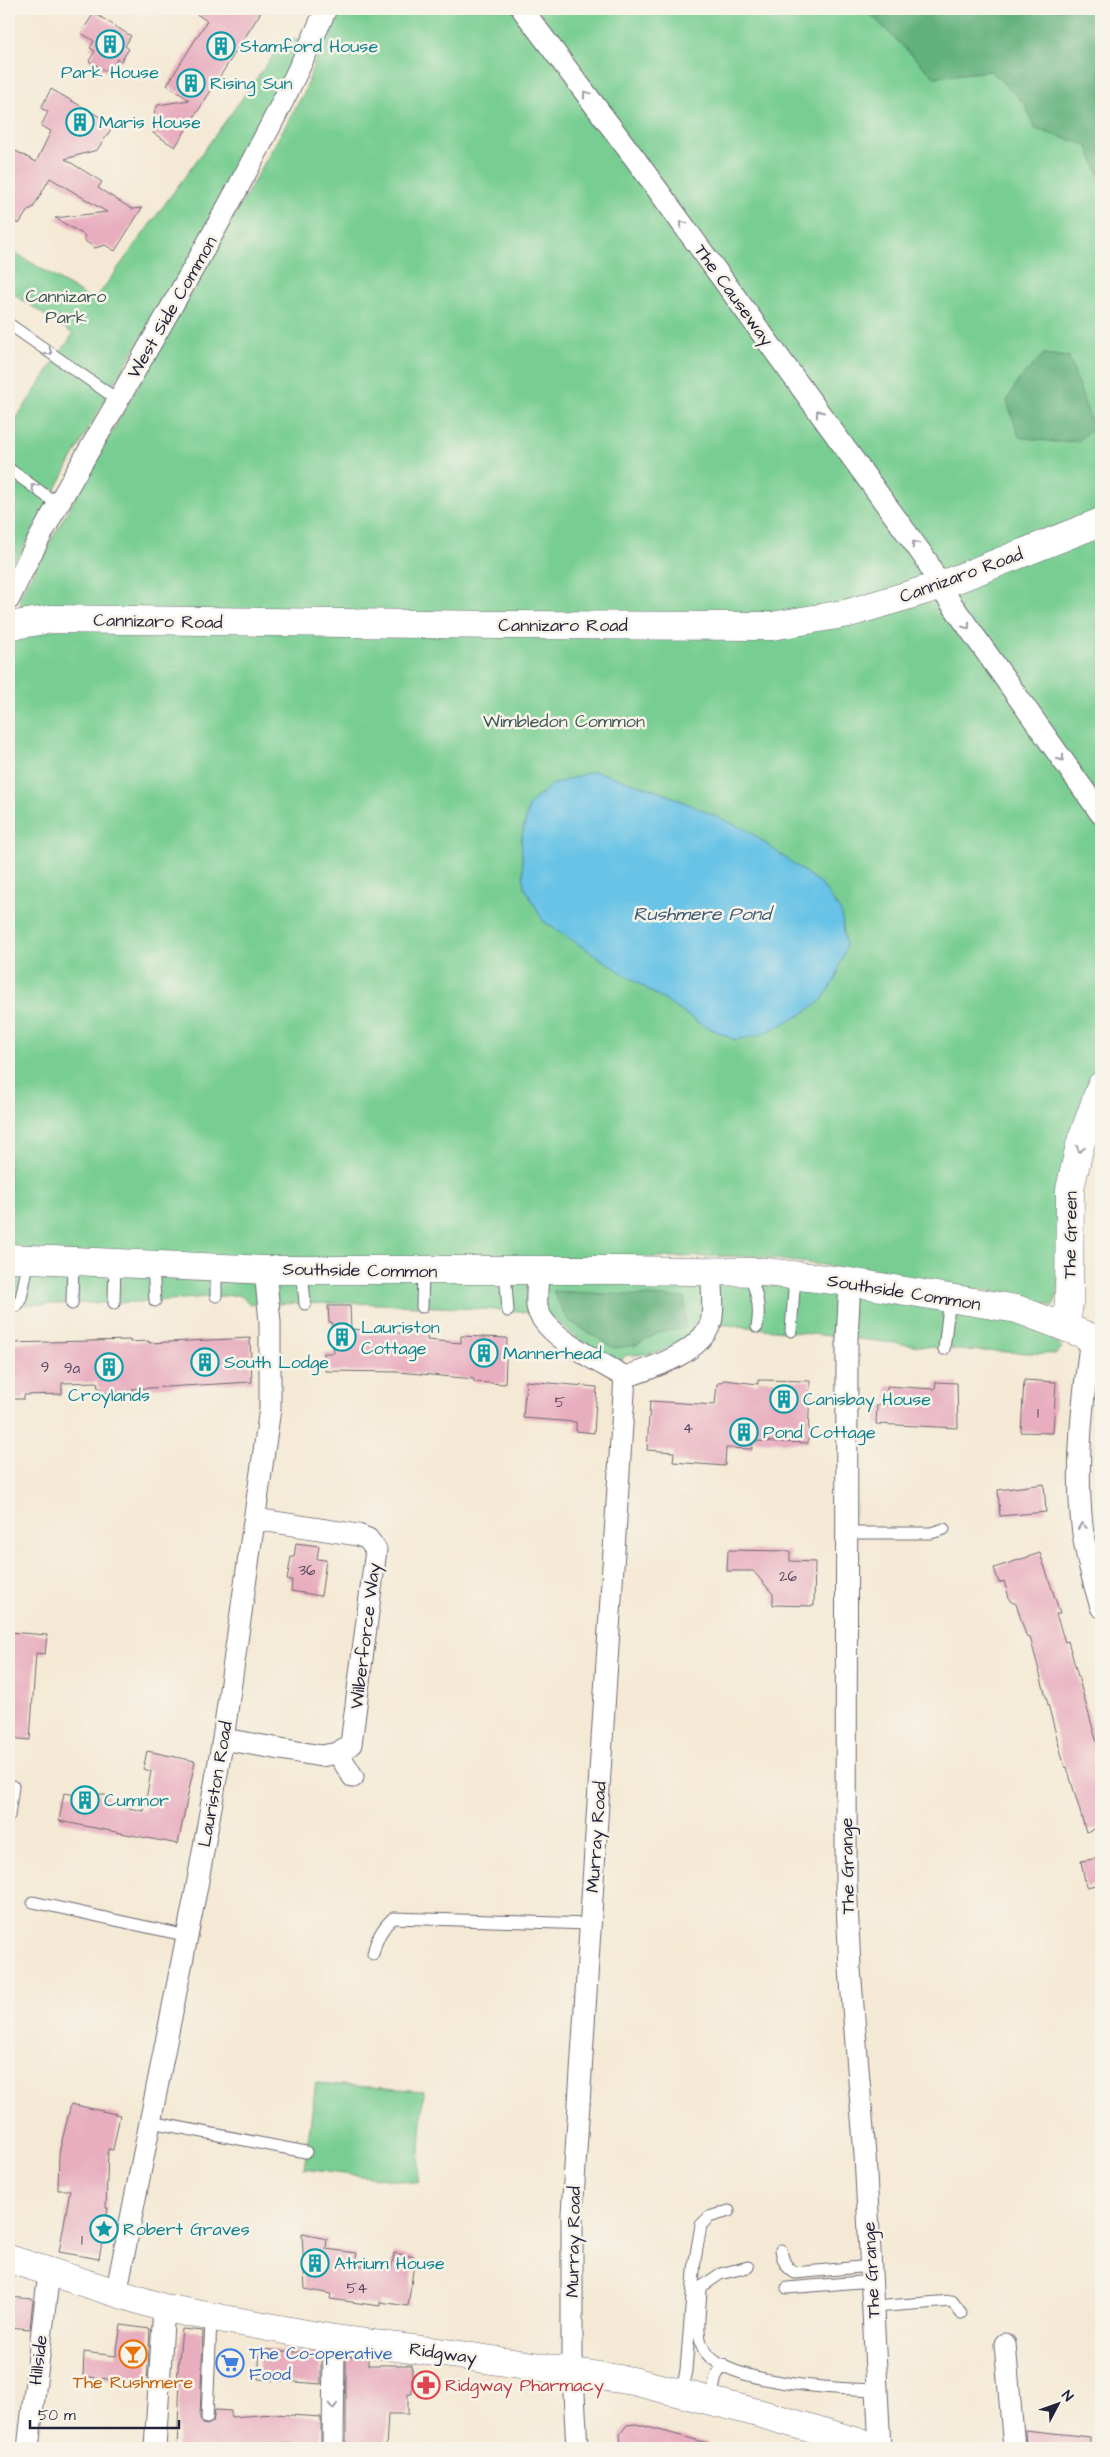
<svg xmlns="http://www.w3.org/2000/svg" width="1110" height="2457" font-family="'Architects Daughter',sans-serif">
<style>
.green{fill:#78ce92;stroke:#4d7866}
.forest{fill:#62b17c;stroke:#426a5c}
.water{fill:#68c3e6;stroke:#457290}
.building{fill:#e8adbf}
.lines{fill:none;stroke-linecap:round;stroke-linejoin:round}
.lane-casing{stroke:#6c6871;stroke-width:13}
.street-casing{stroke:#6c6871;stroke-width:23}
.secondary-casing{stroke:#6c6871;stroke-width:29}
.lane{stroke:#fff;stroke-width:11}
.street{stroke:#fff;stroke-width:21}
.secondary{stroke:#fff;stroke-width:28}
.oneway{stroke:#9c9ca7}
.labels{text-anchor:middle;stroke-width:5;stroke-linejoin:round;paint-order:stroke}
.number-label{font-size:15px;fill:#54455c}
.culture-label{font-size:18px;fill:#0d838f;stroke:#f7f3e8;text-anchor:start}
.street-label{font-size:18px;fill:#22223b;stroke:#f7f3e8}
.park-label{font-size:18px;fill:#3c5655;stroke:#f7f3e8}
.shop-label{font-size:18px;fill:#366cbe;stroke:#f7f3e8;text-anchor:start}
.food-label{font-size:18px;fill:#c56008;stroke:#f7f3e8}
.health-label{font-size:18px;fill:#be3a42;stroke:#f7f3e8;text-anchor:start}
.water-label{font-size:19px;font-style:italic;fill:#3a5a77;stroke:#f7f3e8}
</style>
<rect width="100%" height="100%" fill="#f7f3e8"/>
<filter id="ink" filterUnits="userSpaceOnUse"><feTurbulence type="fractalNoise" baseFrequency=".02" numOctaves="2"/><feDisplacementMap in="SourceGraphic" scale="10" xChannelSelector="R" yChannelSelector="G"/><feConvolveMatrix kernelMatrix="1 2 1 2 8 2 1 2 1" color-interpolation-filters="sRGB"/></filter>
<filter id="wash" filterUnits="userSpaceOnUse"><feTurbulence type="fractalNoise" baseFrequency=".0096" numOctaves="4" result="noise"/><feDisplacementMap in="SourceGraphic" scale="20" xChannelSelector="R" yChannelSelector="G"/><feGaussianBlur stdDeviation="1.12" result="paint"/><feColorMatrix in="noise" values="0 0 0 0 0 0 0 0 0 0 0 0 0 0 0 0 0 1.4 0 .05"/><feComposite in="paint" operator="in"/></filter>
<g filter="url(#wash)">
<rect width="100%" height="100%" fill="#f4e9d4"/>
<path class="green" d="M332 9H1101V1057L1088 1082 1057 1296 1053 1306 1006 1293 853 1273 824 1265 748 1256 290 1262 9 1250V640L17 636 21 624 20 595 305 91Z
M307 38 206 233 108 393 9 575V429L73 334 9 291V249L94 301 281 45 296 39Z
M9 1269 622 1280 786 1286 1013 1318C1030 1326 1050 1332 1062 1348L1055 1354 958 1350 701 1322C696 1328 691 1337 685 1341 670 1353 645 1355 626 1355L619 1363 575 1337 556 1320 519 1311 357 1303 250 1304 241 1296 235 1295 142 1302 9 1305Z
M316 2083 424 2091 418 2183 304 2169Z"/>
<path class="forest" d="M865 9H1101V179L1087 145 1035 129 1025 104 991 71 934 77Z
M1044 354 1069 357 1093 428 1078 441 1054 442 1019 437 1007 401 1018 381Z
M553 1291 685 1298V1328L660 1332 636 1345 614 1348 568 1320Z"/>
<path class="water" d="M594 771 659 791 747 830 821 884 841 912 846 946 836 978 822 1000 803 1014 760 1035 735 1040 699 1023 543 921 524 886 521 840 529 805 551 785Z"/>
<g id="blocks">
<path class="building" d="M189 9H263L175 147 153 133 158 125 154 112 158 105 189 100 167 85 207 21Z
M94 13 131 36 125 46 129 49 121 61 117 59 109 73 89 61 95 51 90 48 94 41 81 33Z
M51 89 114 125 97 150 65 159 102 182 98 188 132 209 142 208 115 251 105 245 95 248 85 241 84 235 55 218 107 212 50 178 33 208 28 210 19 224 9 219V164L16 151 36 162 51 131 41 126 48 112 41 108Z
M328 1306H350L351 1329 410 1334V1331L428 1332 427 1340 461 1343V1336L507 1338 505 1384 474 1382V1379L399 1372 325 1371 324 1353H334L332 1322H329Z
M250 1338 252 1382 132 1389V1392L102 1393 101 1388H98L97 1382 62 1383V1394L24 1395V1399H9V1343L130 1340V1342L149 1341V1343Z
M724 1380 758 1384V1380L810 1381 808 1443 752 1441V1449L726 1448 725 1466 673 1462 674 1452 647 1450 650 1401 715 1405 717 1384Z
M1024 1380 1056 1382 1053 1433 1021 1432Z
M526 1381 597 1387 594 1433 576 1431V1422L523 1418Z
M936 1382 957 1383 958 1428 876 1424 877 1405 887 1406V1386L935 1389Z
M1044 1484 1046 1512 1000 1516 998 1490Z
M296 1543 319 1546 317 1559 326 1560 321 1596 291 1591 292 1580H287L291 1557H294Z
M728 1550 790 1551V1561L815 1562 814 1606 773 1605V1594L753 1571H727Z
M1040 1553 1060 1613 1056 1614 1065 1642 1068 1641 1101 1757V1827L1086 1832 1067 1767 1065 1768 1030 1637 1027 1638 1016 1604 1010 1601 1004 1581 999 1583 994 1568Z
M9 1632 47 1635 45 1654 36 1653 30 1740 9 1738Z
M147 1751 195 1761 178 1844 59 1821 64 1793 82 1796 83 1791 109 1796 107 1804 144 1811 151 1771 143 1769Z
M1101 1858V1884L1086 1887 1081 1861Z
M71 2104 120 2115 113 2150 108 2149 106 2208H108L99 2259 59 2252 70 2190H58L59 2153Z
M302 2234 327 2239 326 2249 357 2253 355 2265 391 2270 394 2253 415 2257 408 2306 380 2302V2306L330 2299 331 2294 305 2289Z
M9 2297 33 2299 30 2329 9 2327Z
M121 2325 150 2329 147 2384 83 2376 84 2352 116 2356Z
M182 2329 203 2331 200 2418 203 2424 207 2425 213 2422 215 2410 231 2411V2417L274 2414 321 2417V2445L261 2443V2448H177L180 2380 177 2379Z
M260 2349 321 2354V2384L258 2379Z
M346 2356 368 2359V2365H412V2394H408V2414H388L386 2448H348V2446H346Z
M636 2424 708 2443 707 2448H621L620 2434 627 2425Z
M1025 2430 1090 2437V2448H1026Z"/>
</g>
</g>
<g filter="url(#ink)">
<use href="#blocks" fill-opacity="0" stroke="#6c6871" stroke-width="1"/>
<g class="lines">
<g class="lane-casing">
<path id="lane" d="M9 324 118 400
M9 469 49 498 59 503
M153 1265 155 1301
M302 1269 305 1304
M505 1271 508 1311
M749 1272C756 1292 761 1306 757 1327
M216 1296V1267
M114 1303 115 1263
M72 1304 73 1261
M17 1306 21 1298 29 1259
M422 1307 423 1271
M791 1331 795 1276
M944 1349 950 1298
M847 1533H931L944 1529
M9 1786H13L9 1816
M33 1902 188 1936
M373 1954C376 1939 382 1928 393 1918L590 1924
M151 2122 306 2152
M781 2250C783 2260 785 2267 795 2273L871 2266
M748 2267 720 2274 701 2287C701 2305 695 2332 703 2348 721 2385 842 2389 878 2390
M787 2288 872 2281
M873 2307 952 2301 961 2313
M682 2393 686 2370 695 2260 701 2225 709 2217 729 2211
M711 2400 716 2376 723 2365
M207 2418 211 2319"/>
</g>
<g class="street-casing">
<path id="street" d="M522 9 636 160 914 543 927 561 939 586 1101 814
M9 599C40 532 79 468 116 404 190 274 266 146 326 9
M538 1271C538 1282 536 1295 537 1306 541 1335 601 1362 625 1377L572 2214V2357L577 2448
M850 1282 847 1339 846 1881 850 1969 865 2155 880 2448
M1091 1337C1083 1398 1075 1463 1082 1525 1085 1553 1093 1580 1101 1607
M625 1377C652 1368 701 1353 711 1322 715 1308 711 1287 712 1272
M223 1739 321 1756 338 1753 351 1744 376 1550 368 1539 358 1535 255 1519
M338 1753 353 1777
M116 2294 197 1886 223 1739 270 1409V1322L265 1270
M1005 2344 1014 2448
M28 2448 49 2272
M155 2448 164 2308
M333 2448 334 2339"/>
</g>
<g class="secondary-casing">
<path id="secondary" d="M9 626 51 619 499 625 772 626 849 613 939 586 1101 522
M9 1258 265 1270H617L766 1272 850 1282 1017 1309 1101 1341
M1066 1327 1069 1303 1070 1189 1080 1145 1101 1086
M9 2259 164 2308 334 2339 452 2354 633 2381 758 2413 878 2448"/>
</g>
<use href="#lane" class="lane"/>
<use href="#street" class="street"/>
<use href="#secondary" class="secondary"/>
</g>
<defs><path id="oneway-chevron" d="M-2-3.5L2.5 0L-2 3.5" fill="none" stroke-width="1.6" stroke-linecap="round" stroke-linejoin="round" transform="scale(1.25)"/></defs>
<g class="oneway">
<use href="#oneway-chevron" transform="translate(586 94) rotate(-127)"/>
<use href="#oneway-chevron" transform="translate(683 224) rotate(-126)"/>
<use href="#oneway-chevron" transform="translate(49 352) rotate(35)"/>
<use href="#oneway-chevron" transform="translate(819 413) rotate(-126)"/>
<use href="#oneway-chevron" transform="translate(34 487) rotate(-144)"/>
<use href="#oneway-chevron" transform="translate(915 544) rotate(-125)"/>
<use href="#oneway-chevron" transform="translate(967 626) rotate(54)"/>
<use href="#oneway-chevron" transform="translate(1061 758) rotate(54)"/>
<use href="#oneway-chevron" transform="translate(1080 1149) rotate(105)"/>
<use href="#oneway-chevron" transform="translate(1082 1526) rotate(-97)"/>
<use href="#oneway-chevron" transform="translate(333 2406) rotate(90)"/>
</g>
</g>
<defs>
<g id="building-ring" transform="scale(1.4375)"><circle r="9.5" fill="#f7f3e8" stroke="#0f9aa8" stroke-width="1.5"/><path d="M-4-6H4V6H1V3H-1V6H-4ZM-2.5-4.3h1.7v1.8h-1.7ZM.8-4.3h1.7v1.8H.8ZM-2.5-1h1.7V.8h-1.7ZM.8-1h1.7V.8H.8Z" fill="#0f9aa8"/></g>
<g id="sight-ring" transform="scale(1.4375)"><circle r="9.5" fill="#f7f3e8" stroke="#0f9aa8" stroke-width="1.5"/><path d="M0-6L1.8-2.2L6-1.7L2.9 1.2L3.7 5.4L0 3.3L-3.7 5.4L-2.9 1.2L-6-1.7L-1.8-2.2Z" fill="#0f9aa8"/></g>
<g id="bar-ring" transform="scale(1.4375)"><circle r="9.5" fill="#f7f3e8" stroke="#e8710a" stroke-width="1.5"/><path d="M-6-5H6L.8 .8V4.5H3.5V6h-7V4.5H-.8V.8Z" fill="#e8710a"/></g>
<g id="supermarket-ring" transform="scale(1.4375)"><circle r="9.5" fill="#f7f3e8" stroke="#3f7fe0" stroke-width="1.5"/><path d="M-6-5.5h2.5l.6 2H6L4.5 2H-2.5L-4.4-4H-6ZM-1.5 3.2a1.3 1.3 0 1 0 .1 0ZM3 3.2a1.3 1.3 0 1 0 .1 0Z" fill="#3f7fe0"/></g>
<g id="pharmacy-ring" transform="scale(1.4375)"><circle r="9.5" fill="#f7f3e8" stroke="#e0444e" stroke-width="1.5"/><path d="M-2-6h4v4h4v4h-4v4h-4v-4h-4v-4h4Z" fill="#e0444e"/></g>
</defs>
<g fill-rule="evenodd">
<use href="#building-ring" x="110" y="44"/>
<use href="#building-ring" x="221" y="46"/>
<use href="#building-ring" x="191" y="83"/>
<use href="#building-ring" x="80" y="122"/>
<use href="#building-ring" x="342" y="1337"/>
<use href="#building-ring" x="484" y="1353"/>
<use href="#building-ring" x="205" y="1362"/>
<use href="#building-ring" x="109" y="1367"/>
<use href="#building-ring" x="784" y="1399"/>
<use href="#building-ring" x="744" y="1432"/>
<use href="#building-ring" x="85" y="1800"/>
<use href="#sight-ring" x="104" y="2229"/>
<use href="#building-ring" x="315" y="2263"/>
<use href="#bar-ring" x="133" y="2354"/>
<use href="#supermarket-ring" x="230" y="2363"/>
<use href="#pharmacy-ring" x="426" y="2385"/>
</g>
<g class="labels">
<g class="number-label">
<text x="45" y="1372">9</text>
<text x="72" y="1373">9a</text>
<text x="560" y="1407">5</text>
<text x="1038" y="1418">1</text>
<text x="688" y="1433">4</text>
<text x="307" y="1575">36</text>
<text x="788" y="1581">26</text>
<text x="82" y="2245">1</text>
<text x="357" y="2293">54</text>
</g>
<g class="culture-label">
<text x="240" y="52">Stamford House</text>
<text x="110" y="78" text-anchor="middle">Park House</text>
<text x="210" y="89">Rising Sun</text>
<text x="99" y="128">Maris House</text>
<text x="361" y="1333">Lauriston<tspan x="361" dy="21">Cottage</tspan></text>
<text x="503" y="1359">Mannerhead</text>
<text x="224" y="1368">South Lodge</text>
<text x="109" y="1401" text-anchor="middle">Croylands</text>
<text x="803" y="1405">Canisbay House</text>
<text x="763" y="1438">Pond Cottage</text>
<text x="104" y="1806">Cumnor</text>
<text x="123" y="2235">Robert Graves</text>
<text x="334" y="2269">Atrium House</text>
</g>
<g class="street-label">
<text transform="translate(734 295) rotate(54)" y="6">The Causeway</text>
<text transform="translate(172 307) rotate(-60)" y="6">West Side Common</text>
<text transform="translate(961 575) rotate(-20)" y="6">Cannizaro Road</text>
<text transform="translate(158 621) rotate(1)" y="6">Cannizaro Road</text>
<text x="563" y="631">Cannizaro Road</text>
<text transform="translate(1070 1235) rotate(-89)" y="6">The Green</text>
<text transform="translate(360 1270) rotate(1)" y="6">Southside Common</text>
<text transform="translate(904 1292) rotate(9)" y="6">Southside Common</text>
<text transform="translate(365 1636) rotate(-83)" y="6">Wilberforce Way</text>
<text transform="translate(215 1784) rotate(-80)" y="6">Lauriston Road</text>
<text transform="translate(596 1837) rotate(-86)" y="6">Murray Road</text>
<text transform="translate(847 1866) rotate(-91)" y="6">The Grange</text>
<text transform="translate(573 2242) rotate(-89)" y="6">Murray Road</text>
<text transform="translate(871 2270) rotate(-93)" y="6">The Grange</text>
<text transform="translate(443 2353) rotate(8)" y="6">Ridgway</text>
<text transform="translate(38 2360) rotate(-83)" y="6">Hillside</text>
</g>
<g class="park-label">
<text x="66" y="302">Cannizaro<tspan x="66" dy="21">Park</tspan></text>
<text x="564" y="727">Wimbledon Common</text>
</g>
<g class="shop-label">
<text x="249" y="2359">The Co-operative<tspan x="249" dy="21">Food</tspan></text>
</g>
<g class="food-label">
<text x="133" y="2388">The Rushmere</text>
</g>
<g class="health-label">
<text x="445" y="2391">Ridgway Pharmacy</text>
</g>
<g class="water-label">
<text x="702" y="920">Rushmere Pond</text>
</g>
</g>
<rect width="1110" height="2457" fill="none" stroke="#f7f3e8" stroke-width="30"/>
<g transform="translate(1058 2404) rotate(49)" stroke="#f7f3e8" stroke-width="4" paint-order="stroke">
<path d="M0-4L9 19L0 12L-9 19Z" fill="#22223b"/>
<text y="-8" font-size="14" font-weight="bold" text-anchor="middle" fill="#22223b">N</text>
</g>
<path d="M30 2420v8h149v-8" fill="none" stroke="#22223b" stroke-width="2.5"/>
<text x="38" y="2420" font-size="15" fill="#22223b" stroke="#f7f3e8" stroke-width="4" paint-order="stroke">50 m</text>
</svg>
